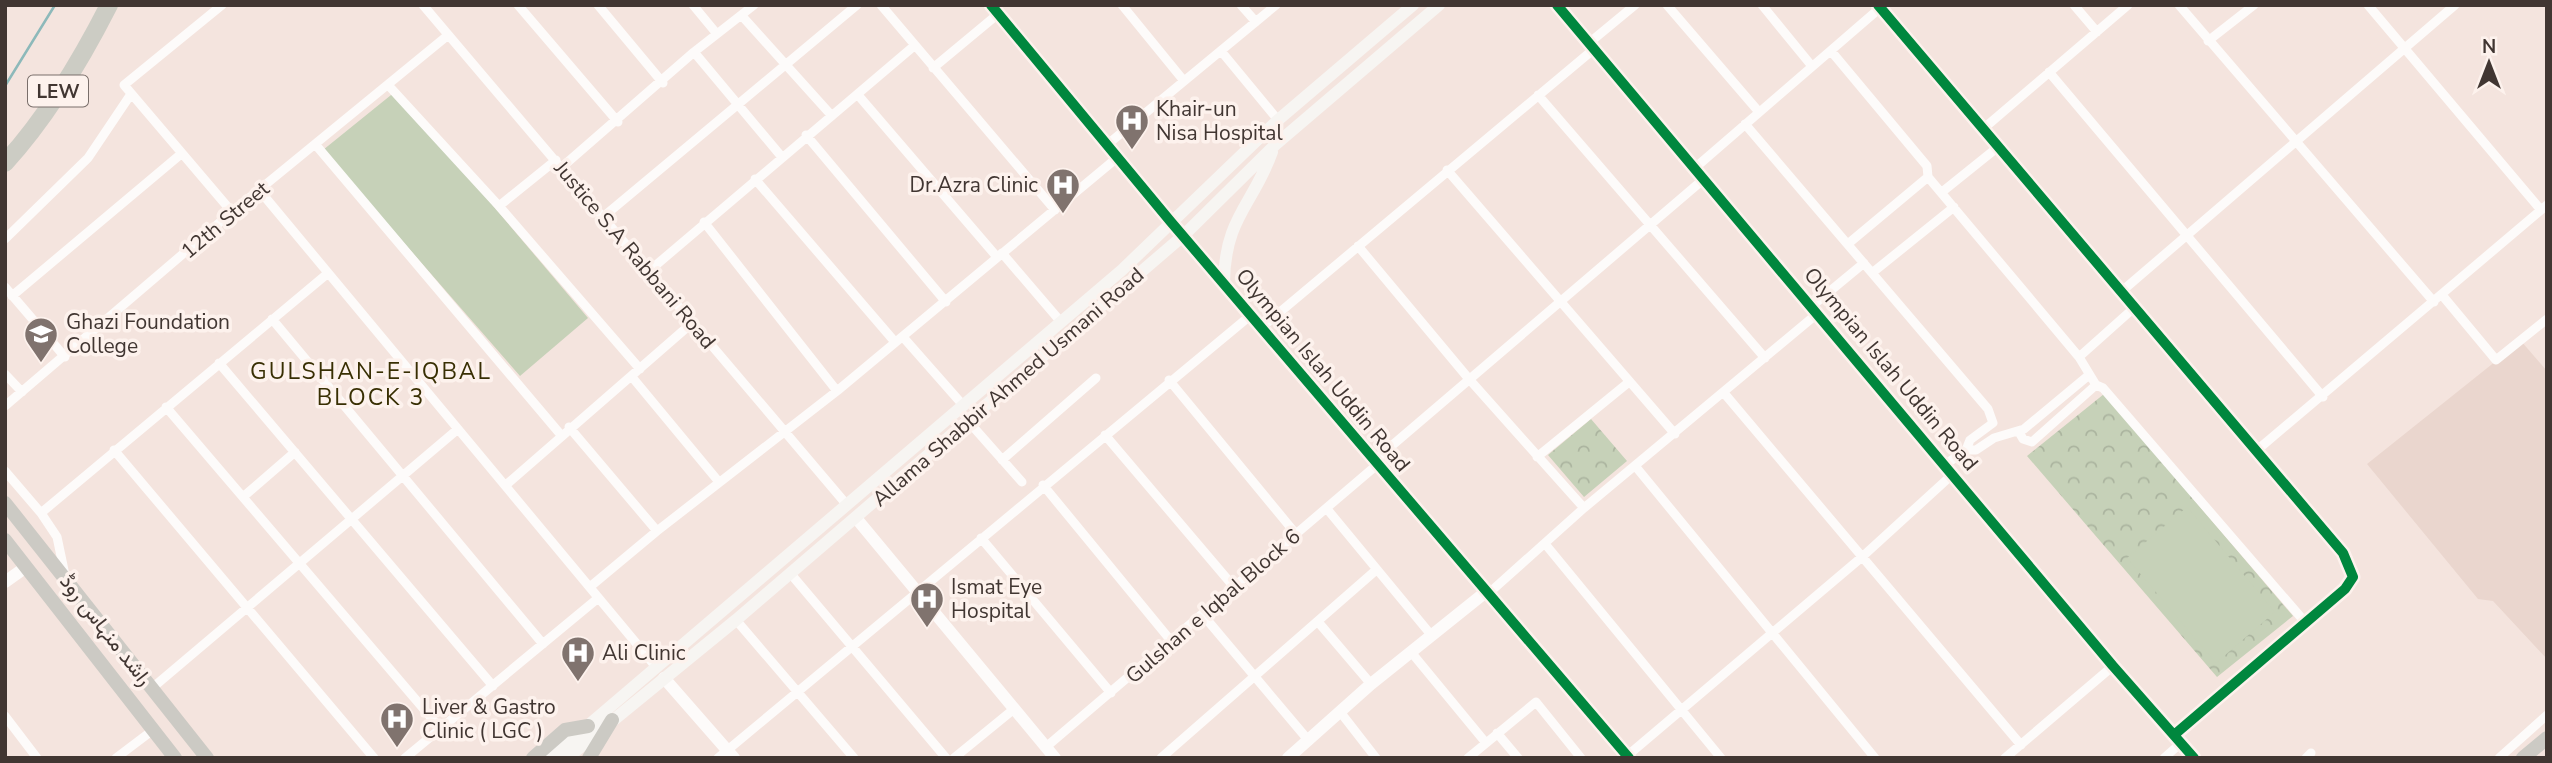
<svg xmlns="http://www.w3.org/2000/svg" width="2552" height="763" font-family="'Nunito Sans',Vazirmatn,sans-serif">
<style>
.education{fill:#ead6ce}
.park{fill:url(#park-crowns)}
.garden{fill:#c6d1b8}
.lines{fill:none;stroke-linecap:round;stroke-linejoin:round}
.stream{stroke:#8db9ba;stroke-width:2.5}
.minor{stroke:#fdfbfa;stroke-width:9}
.tertiary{stroke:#fdfbfa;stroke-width:12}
.secondary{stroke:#f7f5f2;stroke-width:12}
.primary{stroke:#cccac4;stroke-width:14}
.motorway{stroke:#ccccc4;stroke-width:18}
.cycleway-casing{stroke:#fdf2ed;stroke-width:15}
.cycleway{stroke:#00873e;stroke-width:10}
.labels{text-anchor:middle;stroke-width:7;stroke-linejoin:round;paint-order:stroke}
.shield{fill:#fdf2ed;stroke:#796e6a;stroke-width:2}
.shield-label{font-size:19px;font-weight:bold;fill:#413632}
.poi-label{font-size:21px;fill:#413632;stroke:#fdf2ed;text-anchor:start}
.street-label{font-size:21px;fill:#413632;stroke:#fdf2ed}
.neighbourhood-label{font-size:23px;letter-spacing:2px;fill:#382f03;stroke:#fdf2ed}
</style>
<defs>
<pattern id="park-crowns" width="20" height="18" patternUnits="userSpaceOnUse" patternTransform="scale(1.75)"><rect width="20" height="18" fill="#c6d1b8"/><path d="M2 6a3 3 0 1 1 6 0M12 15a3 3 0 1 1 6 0" fill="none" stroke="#abb49f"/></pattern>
</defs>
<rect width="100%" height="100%" fill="#f4e4de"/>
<path class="education" d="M2521,341L2547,371V659L2493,601L2478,599L2367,464Z"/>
<path class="park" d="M2104,394L2293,616L2217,677L2027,456Z
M1591,419L1627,461L1584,497L1548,455Z"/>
<path class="garden" d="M396,91L588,318L520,376L323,150Z
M2187,507L2275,612L2216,663L2127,558Z"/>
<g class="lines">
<path class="stream" d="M5,86L55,5"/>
<path class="minor" d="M222,5L124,85L232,212
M423,5L847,505
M518,5L618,122
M598,5L663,83
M693,5L717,34
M881,5L1055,210
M1122,5L1184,81
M1241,5L1256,22
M1557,5L2113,666L2194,758
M1667,5L1759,112
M1762,5L1811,65
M1878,5L2343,553L2353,577L2345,589L2174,735
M2074,5L2097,32
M2179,5L2434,302
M2368,5L2541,210
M742,16L832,116
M2208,41L2254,5
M1589,43L1635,5
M1221,51L1278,120
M1831,51L1927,166L1928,177L2079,357L2096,385L2103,388L2305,622
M694,52L781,156
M933,68L998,14
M2049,72L2323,397
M389,86L499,206L640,369
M858,95L997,257
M1538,95L1765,358
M1745,124L1988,409L1993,423L1970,440L1966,450
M1983,129L2128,5
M806,135L946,302
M315,144L561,435
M1108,144L1276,5
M562,167L694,52L754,5
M1696,167L1880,8
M1447,170L1675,434
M755,179L895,342
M260,191L656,667
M1942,192L1998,147
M499,206L556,160
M603,217L857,5
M704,222L837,391
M5,239L88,158L131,94
M1849,243L1928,177
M1358,246L1469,379L1584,508
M1002,253L1061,322
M649,271L914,46
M1872,273L1954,207
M5,287L65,357
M2122,291L2455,5
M2442,295L2496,360L2547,319
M12,296L181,154
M1812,306L1864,263
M272,319L543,644
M1262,327L1594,49
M903,337L962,404
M2079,357L2135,307
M219,363L493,686
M5,374L22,392
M632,377L719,482
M1169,380L1296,534
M1724,393L2021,745
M5,406L232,212L447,36
M166,407L440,728
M968,421L1022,482
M569,427L657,531
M2019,432L2023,439L2032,442L2096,385
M1105,435L1234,587
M114,450L374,758
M2256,451L2547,205
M1537,457L1629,382
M1002,460L1096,378
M1375,460L1705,178
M1946,464L1966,450H1976L1994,438L2024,429L2089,375
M1636,467L1875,758
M5,471L41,513
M507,484L692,323
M1043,485L1172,642
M243,497L295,452
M1327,509L1432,636
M981,538L1111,693
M1546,545L1721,758
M790,573L946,758
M65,575L57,537L41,513L327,274
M591,586L657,531L837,391L1118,157
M1489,593L1584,508L1818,313
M1203,615L1309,741
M736,620L854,758
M1319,623L1371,684
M1411,652L1486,743
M151,689L458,429
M1341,713L1376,758
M5,716L37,758
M1497,733L1518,758
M1046,747L1378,464
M1627,756L1862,557L1954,473
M116,758L153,730
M405,758L597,599
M718,758L1251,315
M954,758L1014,709
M1161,758L1375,571
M1468,758L1536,702L1581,758
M2005,758L2113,666
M2164,758L2181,743
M2306,758L2311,753
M2499,758L2547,715"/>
<path class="tertiary" d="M991,5L1171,222L1629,758
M856,518L1055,758
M5,582L26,567
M664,678L734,758
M1288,758L1371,684L1487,591"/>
<path class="secondary" d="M1224,282C1225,217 1253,205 1272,152
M550,758L1122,270L1278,120L1413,5
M567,758L736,620L1184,235L1275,145L1439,5"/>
<path class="primary" d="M5,503L207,758
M5,540L175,758
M533,758L565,730L588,726
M589,758L612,720
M2523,758L2547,738"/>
<path class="motorway" d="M5,163C47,117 81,60 109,5"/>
<g class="cycleway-casing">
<path id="cycleway" d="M991,5L1171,222L1629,758
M1557,5L2113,666L2194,758
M1878,5L2343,553L2353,577L2345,589L2174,735"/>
</g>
<use href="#cycleway" class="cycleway"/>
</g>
<defs>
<g id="hospital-pin" transform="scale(1.75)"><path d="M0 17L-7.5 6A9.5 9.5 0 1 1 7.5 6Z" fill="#80736e" stroke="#fdf2ed"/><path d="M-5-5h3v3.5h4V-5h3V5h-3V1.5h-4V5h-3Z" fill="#fff"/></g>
<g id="university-pin" transform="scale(1.75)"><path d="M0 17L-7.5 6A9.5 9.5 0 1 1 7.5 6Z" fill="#80736e" stroke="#fdf2ed"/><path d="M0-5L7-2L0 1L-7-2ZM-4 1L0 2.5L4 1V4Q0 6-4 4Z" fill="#fff"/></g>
</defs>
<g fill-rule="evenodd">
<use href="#hospital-pin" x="1132" y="121"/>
<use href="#hospital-pin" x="1063" y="185"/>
<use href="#university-pin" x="41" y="334"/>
<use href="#hospital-pin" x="927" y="599"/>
<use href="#hospital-pin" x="578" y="653"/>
<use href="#hospital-pin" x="397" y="719"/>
</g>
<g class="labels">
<rect class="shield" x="28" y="75.5" width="60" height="31" rx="5"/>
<g class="shield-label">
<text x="58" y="98">LEW</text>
</g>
<g class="poi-label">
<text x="1156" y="116">Khair-un<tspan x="1156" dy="24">Nisa Hospital</tspan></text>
<text x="1038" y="192" text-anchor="end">Dr.Azra Clinic</text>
<text x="66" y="329">Ghazi Foundation<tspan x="66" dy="24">College</tspan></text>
<text x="951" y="594">Ismat Eye<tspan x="951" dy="24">Hospital</tspan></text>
<text x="602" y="660">Ali Clinic</text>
<text x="422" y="714">Liver &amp; Gastro<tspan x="422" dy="24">Clinic ( LGC )</tspan></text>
</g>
<g class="street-label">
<text transform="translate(225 220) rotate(-40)" y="7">12th Street</text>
<text transform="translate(635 255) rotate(50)" y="7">Justice S.A Rabbani Road</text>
<text transform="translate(1891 369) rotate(50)" y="7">Olympian Islah Uddin Road</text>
<text transform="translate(1323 370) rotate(50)" y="7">Olympian Islah Uddin Road</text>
<text transform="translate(1008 387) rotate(-41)" y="7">Allama Shabbir Ahmed Usmani Road</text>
<text transform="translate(1213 606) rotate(-41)" y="7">Gulshan e Iqbal Block 6</text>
<text transform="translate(106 630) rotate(52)" y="7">راشد منہاس روڈ</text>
</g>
<g class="neighbourhood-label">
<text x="371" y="379">GULSHAN-E-IQBAL<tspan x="371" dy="26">BLOCK 3</tspan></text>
</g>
</g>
<rect width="2552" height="763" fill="none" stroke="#413632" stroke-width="14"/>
<g transform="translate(2489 63)" stroke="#fdf2ed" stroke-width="5" paint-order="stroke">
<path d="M0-5L12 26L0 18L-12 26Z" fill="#413632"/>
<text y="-10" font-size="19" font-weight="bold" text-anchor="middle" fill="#413632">N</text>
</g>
</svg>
